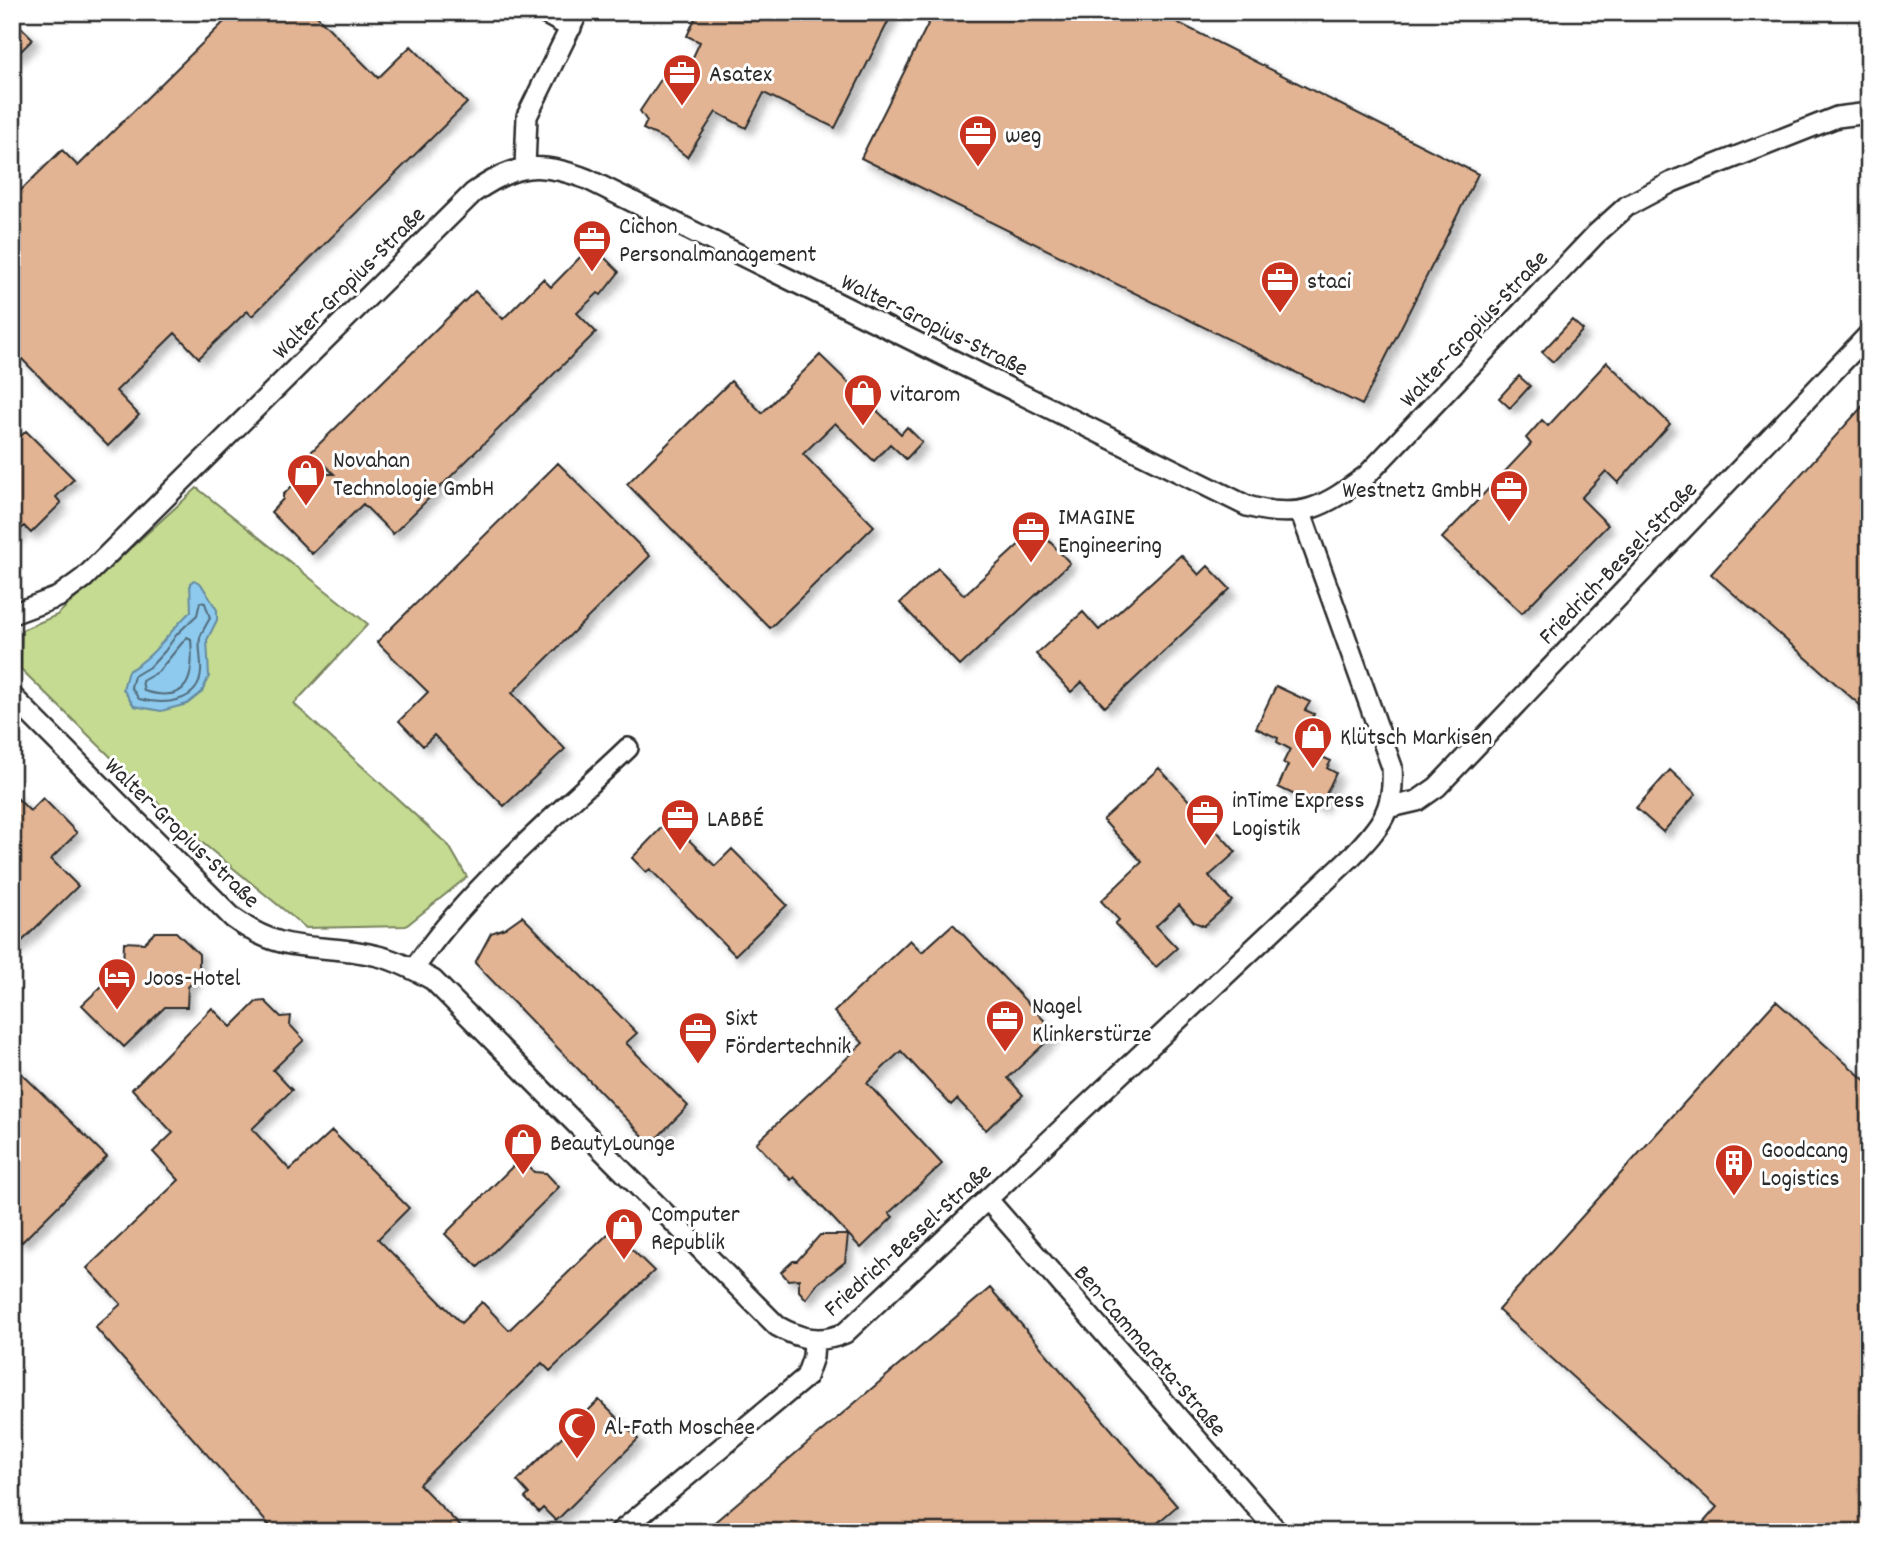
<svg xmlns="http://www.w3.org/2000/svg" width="1881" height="1544" font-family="Dekko,sans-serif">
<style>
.green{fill:#c4db91;stroke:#78835e;stroke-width:2}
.water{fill:#8dcaee;stroke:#668aa0;stroke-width:2}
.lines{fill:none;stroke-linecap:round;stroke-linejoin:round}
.shore{stroke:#526b79;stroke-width:2}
.building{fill:#e3b493;stroke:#2b2b2b;stroke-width:2;filter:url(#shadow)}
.minor-casing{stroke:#2b2b2b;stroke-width:24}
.minor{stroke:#fff;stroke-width:19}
.labels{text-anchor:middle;stroke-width:6;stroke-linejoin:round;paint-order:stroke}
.poi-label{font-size:24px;fill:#2b2b2b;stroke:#fff;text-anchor:start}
.street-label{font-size:24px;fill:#2b2b2b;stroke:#fff}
</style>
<defs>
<filter id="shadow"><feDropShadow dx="6" dy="6" stdDeviation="3.5" flood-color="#0004"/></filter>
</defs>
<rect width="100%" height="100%" fill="#fff"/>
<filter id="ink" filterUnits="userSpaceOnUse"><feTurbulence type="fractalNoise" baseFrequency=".0143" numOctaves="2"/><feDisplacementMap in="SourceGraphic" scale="14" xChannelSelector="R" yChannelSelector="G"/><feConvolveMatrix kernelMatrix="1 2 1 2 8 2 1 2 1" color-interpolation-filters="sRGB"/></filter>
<g filter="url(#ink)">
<path class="green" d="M197,488L368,624L294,704L449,846L467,877L406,926L306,928L177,822L21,669L22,630L57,615Z"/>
<path class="water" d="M194,580L201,584L217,610V620L207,640L209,676L202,692L187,704L161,711L134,706L123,689L128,671C156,656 169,631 191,611L190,583Z"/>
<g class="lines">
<path class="shore" d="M200,602L205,603L210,618C207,624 202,631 200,638C198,648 202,661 201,672C199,704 162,705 139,699L131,687L134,676L151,666L165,651L177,634L197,615Z
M187,637L191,639C194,676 191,705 144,691L142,681L158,672Z"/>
</g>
<path class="building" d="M234,12H313L378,78L411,46L467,103L252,316L247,311L199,358L175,333L116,391L139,415L108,446L12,349V199L62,150L78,166Z
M698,12H893L835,128L764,93L746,128L716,112L687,157L665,139L643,129L647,121L640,111L672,63L686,72L700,42L687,36Z
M934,12H1157L1478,174L1362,405L861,158Z
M20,26L33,39L12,60V34Z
M592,245L619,272L601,295L598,293L577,313L596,332L393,534L363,504L312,554L271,512L283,499V495L304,474H334L311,452L475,291L503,319L543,279L551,287Z
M1572,320L1583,330L1553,362L1542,352Z
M820,355L901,434L907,427L922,442L906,459L890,444L874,461L835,423L803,454L874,526L770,628L627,484L731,381L762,413Z
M1607,362L1670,424L1618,483L1606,471L1581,498L1608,525L1522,613L1442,538L1531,444L1526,438L1542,420L1548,426Z
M1519,376L1530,386L1510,408L1499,398Z
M1869,399V713L1711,574Z
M26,431L74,479L56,497L61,503L31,533L24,526L12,539V445Z
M558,463L650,556L512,693L565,749L504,806L434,735L423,746L399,721L428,692L377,642Z
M1037,528L1070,563L960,666L900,603L938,568L964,595Z
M1181,555L1199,575L1208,566L1230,589L1105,707L1082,682L1071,692L1036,654L1083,612L1099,630Z
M1276,686L1310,702L1305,710L1314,714L1304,736L1309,751L1331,761L1327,768L1336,773L1320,807L1278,787L1288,765L1283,763L1290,749L1277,742L1278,738L1256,728Z
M1159,768L1236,852L1209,876L1232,901L1204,926L1194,922L1179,905L1156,926L1177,948L1156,967L1115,924L1119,920L1101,901L1142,862L1103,820Z
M1670,770L1696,794L1663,832L1636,808Z
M12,793L30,811L43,798L77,833L51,859L78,886L12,951Z
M669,820L715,866L732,849L787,905L735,955L650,869L646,872L632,858Z
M522,916L637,1033L626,1043L688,1106L651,1144L475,963L491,933L505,928Z
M953,924L1056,1033L1008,1078L1023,1095L986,1130L957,1099L951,1105L901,1051L867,1083L942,1164L889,1213L893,1217L861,1248L794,1177L791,1180L756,1143L863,1043L834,1012L910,940L922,952Z
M155,932H176L199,954V975L188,987L187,1007H165L124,1047L82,1005L123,966L124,942L144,943Z
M265,1001L281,1017L291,1016L290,1025L304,1040L273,1070L292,1090L252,1129L290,1170L332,1131L409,1208L378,1239L461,1323L482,1302L509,1330L612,1230L654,1271L550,1371L542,1363L419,1484L466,1532H275L95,1327L121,1304L87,1268L179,1180L153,1152L173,1133L132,1089L212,1008L231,1027L256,1002Z
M1776,1001L1869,1084V1532H1695L1717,1507L1498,1310Z
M12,1064L107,1157L22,1242L12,1233Z
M516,1163H525L534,1172L546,1173L559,1187L478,1267L445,1234Z
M820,1235H848L845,1262L818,1283L806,1299L799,1291V1279L788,1280L781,1272L793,1261H797Z
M990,1288L1177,1506L1147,1532H703Z
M599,1400L638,1439L556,1521L543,1508L539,1512L525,1498L529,1494L517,1481Z"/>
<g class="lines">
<g class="minor-casing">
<path id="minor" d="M542,12L571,28
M525,167L527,116L578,12
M12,614L58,597L84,578L473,193C515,163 540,161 587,179L1247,506C1301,521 1324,507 1366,476L1596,234L1627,206L1672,182L1837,117L1869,113
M12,696L233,918C287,958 320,941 378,956C398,961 415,970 433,980L777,1326C800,1339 820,1344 845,1333L1352,856C1381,826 1395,809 1392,767L1301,513
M1391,807L1417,801L1437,787L1869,334
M414,969C465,891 559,814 628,748
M988,1200L1278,1532
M620,1532L806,1377L813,1357L814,1340"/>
</g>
<use href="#minor" class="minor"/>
</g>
</g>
<defs>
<g id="office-pin" transform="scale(2.0125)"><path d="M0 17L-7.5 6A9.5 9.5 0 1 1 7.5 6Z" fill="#c8321e" stroke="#fff"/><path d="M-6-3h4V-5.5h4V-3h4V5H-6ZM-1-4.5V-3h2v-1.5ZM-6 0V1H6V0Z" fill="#fff"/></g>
<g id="shop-pin" transform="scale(2.0125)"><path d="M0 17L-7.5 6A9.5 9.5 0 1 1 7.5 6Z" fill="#c8321e" stroke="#fff"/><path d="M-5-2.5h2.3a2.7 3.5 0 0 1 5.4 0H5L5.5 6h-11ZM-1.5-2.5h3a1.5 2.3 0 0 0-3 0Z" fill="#fff"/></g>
<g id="hotel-pin" transform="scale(2.0125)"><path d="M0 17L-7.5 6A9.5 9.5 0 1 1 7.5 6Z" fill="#c8321e" stroke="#fff"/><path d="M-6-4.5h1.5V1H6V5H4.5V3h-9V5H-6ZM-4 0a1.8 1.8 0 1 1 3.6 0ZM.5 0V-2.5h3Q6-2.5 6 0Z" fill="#fff"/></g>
<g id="building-pin" transform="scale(2.0125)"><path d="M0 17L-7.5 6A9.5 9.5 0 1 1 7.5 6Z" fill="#c8321e" stroke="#fff"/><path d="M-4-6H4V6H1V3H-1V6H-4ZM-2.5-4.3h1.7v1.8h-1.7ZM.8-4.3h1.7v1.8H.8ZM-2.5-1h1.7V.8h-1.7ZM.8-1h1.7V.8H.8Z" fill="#fff"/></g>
<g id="mosque-pin" transform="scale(2.0125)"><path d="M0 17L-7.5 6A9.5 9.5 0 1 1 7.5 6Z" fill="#c8321e" stroke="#fff"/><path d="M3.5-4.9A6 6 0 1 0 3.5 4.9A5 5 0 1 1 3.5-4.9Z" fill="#fff"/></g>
</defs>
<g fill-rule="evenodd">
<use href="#office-pin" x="682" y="73"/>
<use href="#office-pin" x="978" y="134"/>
<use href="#office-pin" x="592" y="239"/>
<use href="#office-pin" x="1280" y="280"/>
<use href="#shop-pin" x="863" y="393"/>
<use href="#shop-pin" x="306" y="473"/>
<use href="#office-pin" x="1509" y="489"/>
<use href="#office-pin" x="1031" y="530"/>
<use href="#shop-pin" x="1313" y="736"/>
<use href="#office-pin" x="1205" y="813"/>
<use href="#office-pin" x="680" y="818"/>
<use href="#hotel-pin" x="117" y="977"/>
<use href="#office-pin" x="1005" y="1019"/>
<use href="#office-pin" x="698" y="1031"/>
<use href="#shop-pin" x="523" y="1142"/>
<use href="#building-pin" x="1734" y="1163"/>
<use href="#shop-pin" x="624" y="1227"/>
<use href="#mosque-pin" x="577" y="1426"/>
</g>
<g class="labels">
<g class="poi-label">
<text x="709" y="81">Asatex</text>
<text x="1005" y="142">weg</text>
<text x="619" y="233">Cichon<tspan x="619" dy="28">Personalmanagement</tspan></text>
<text x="1307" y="288">staci</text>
<text x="890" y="401">vitarom</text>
<text x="333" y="467">Novahan<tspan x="333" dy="28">Technologie GmbH</tspan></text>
<text x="1482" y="497" text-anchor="end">Westnetz GmbH</text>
<text x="1058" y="524">IMAGINE<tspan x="1058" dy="28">Engineering</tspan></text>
<text x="1340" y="744">Klütsch Markisen</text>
<text x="1232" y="807">inTime Express<tspan x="1232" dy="28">Logistik</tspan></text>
<text x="707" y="826">LABBÉ</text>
<text x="144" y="985">Joos-Hotel</text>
<text x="1032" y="1013">Nagel<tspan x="1032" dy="28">Klinkerstürze</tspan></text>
<text x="725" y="1025">Sixt<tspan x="725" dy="28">Fördertechnik</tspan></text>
<text x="550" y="1150">BeautyLounge</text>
<text x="1761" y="1157">Goodcang<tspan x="1761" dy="28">Logistics</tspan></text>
<text x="651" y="1221">Computer<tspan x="651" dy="28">Republik</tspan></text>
<text x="604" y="1434">Al-Fath Moschee</text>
</g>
<g class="street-label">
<text transform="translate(348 282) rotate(-45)" y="8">Walter-Gropius-Straße</text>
<text transform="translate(935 324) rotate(26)" y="8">Walter-Gropius-Straße</text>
<text transform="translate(1473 328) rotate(-47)" y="8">Walter-Gropius-Straße</text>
<text transform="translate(1617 562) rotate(-46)" y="8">Friedrich-Bessel-Straße</text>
<text transform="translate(183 832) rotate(44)" y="8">Walter-Gropius-Straße</text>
<text transform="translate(907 1239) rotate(-42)" y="8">Friedrich-Bessel-Straße</text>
<text transform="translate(1151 1350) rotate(49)" y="8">Ben-Cammarata-Straße</text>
</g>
</g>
<rect width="1881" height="1544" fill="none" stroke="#fff" stroke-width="42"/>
<rect x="21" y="21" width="1839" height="1502" fill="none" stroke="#2b2b2b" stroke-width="2.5" filter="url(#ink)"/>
</svg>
